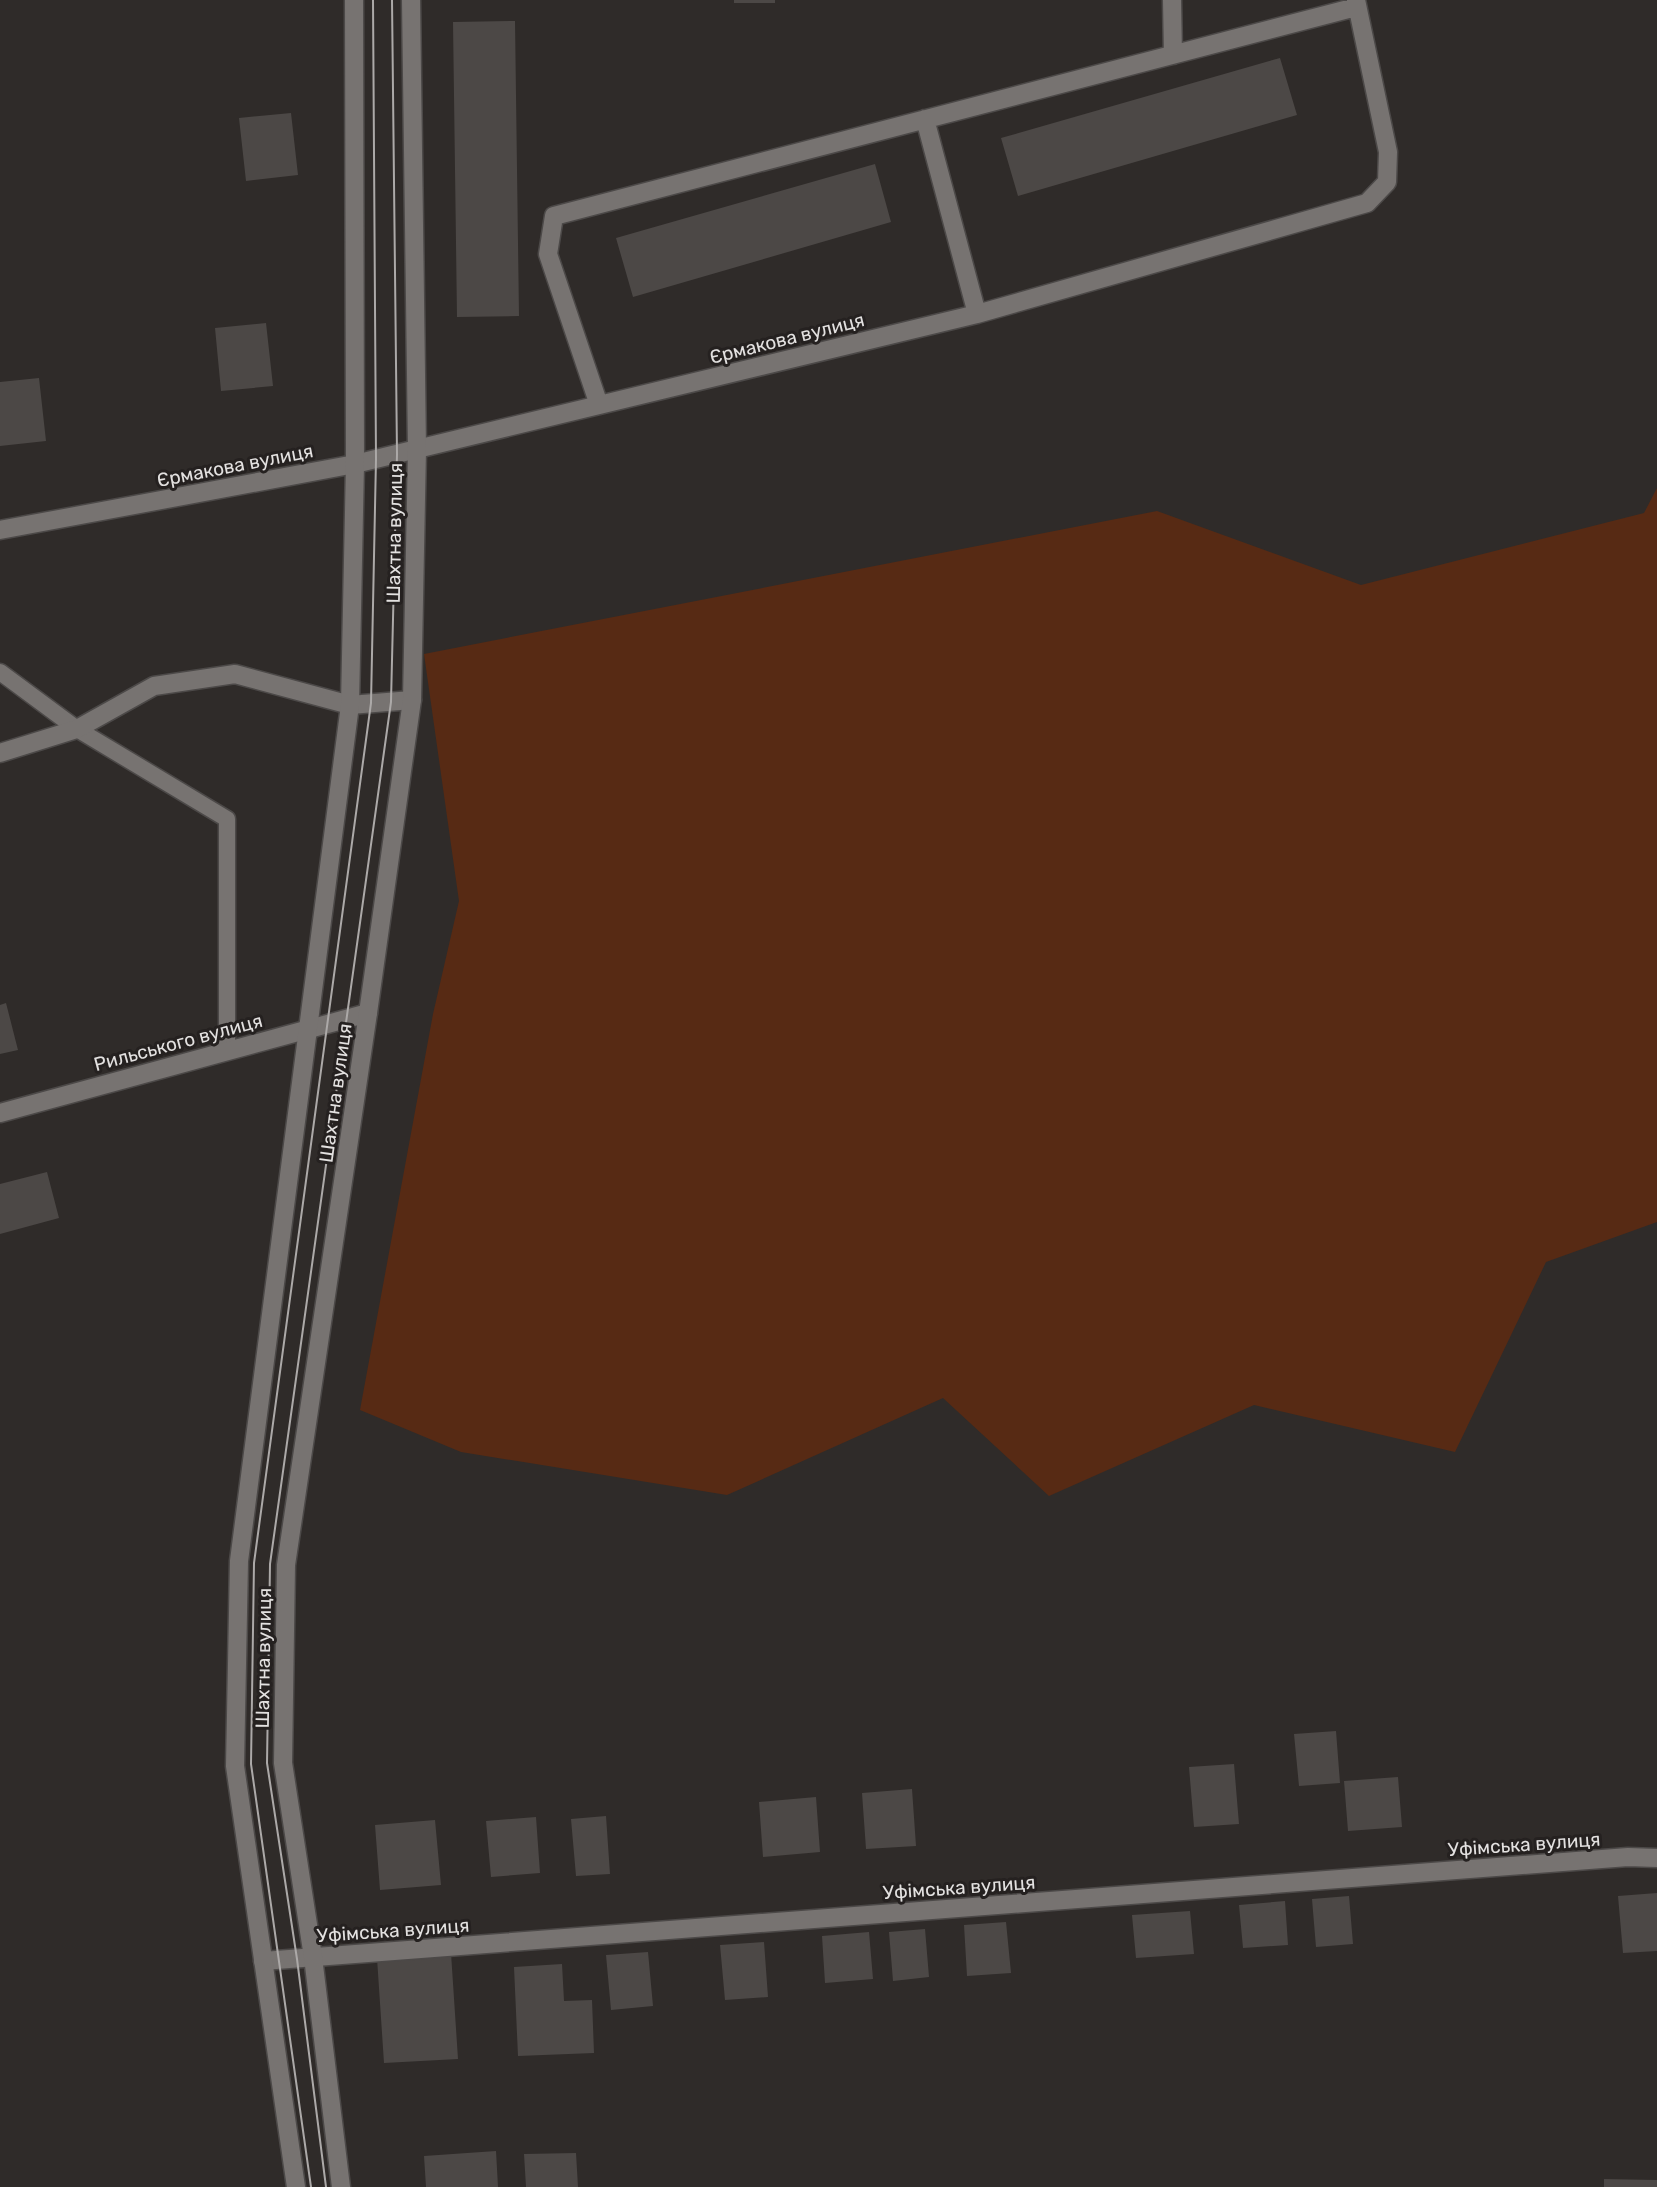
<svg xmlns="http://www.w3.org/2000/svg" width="1657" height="2187" font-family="Rubik,sans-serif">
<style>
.green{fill:#572a14}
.building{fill:#4c4846}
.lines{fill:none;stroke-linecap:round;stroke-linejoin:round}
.service-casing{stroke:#4c4948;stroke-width:19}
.minor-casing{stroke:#4c4948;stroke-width:21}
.secondary-casing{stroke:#4c4948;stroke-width:21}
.service{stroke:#777371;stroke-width:16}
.minor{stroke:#777371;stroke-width:18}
.secondary{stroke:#777371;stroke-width:18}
.tram{stroke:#aca9a8;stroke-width:2}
.labels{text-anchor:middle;stroke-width:6;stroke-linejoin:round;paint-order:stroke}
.street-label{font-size:19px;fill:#e3e1e0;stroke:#252120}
</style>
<rect width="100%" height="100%" fill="#2f2b29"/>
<path class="green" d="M1657,488V1222L1546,1262L1455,1452L1254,1405L1049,1496L943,1398L727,1495L461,1452L360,1410L433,1014L459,901L424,654L1157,511L1361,585L1644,513Z"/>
<path class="building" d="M734,0H775V3H734Z
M515,21L519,316L457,317L453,22Z
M1280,58L1297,115L1018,196L1001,138Z
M291,113L298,175L246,181L239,118Z
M875,164L891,222L633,297L616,238Z
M266,323L273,386L221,391L215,328Z
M39,378L46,441L0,446V382Z
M6,1003L18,1050L0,1054V1005Z
M47,1172L59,1218L0,1234V1184Z
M1336,1731L1340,1783L1299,1786L1294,1734Z
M1234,1764L1239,1824L1194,1827L1189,1767Z
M1398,1777L1402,1827L1348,1831L1344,1781Z
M912,1789L916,1846L866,1849L862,1793Z
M816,1797L820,1852L763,1857L759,1802Z
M606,1816L610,1874L576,1876L571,1819Z
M536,1817L540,1873L491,1877L486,1821Z
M435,1820L441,1885L380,1890L375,1825Z
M1657,1893V1951L1623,1953L1618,1896Z
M1349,1896L1353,1944L1316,1947L1312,1899Z
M1285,1901L1288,1945L1243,1948L1239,1905Z
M1190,1911L1194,1954L1136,1958L1132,1915Z
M1006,1922L1011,1973L967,1976L964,1925Z
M925,1929L929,1977L893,1981L889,1932Z
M869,1932L873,1979L825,1983L822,1936Z
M764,1942L768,1997L725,2000L720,1945Z
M648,1952L653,2006L611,2010L606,1955Z
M451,1953L458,2059L384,2063L377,1958Z
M562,1964L564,2001L592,2000L594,2053L518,2056L514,1967Z
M496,2151L498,2187H426L424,2156Z
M576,2153L578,2187H526L524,2154Z
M1604,2179L1657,2180V2187H1604Z"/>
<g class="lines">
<g class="service-casing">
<path id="service" d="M0,672L77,729L227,819V1050"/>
</g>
<g class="minor-casing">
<path id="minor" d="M1172,0L1173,55
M925,119L977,314
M599,405L548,254L554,216L1356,7
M0,530L355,464L417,449L977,314L1367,203L1387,182L1388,152L1356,0
M0,753L77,729L154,686L235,674L350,705L412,700
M0,1113L368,1013
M263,1961L1628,1857L1657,1858"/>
</g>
<g class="secondary-casing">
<path id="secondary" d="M296,2187L235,1766L239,1561L350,705L355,464L354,0
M341,2187L313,1957L283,1763L286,1565L368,1013L412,700L417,449L411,0"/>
</g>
<use href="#service" class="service"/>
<use href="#minor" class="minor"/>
<use href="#secondary" class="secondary"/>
<path class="tram" d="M311,2187L251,1764L254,1563L371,703L376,459L373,0
M326,2187L297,1959L267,1763L270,1564L391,702L397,454L392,0"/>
</g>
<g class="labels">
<g class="street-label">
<text transform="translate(787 338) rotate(-14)" y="7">Єрмакова вулиця</text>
<text transform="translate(235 465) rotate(-11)" y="7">Єрмакова вулиця</text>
<text transform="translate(394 533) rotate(-89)" y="7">Шахтна вулиця</text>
<text transform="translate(178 1042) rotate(-15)" y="7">Рильського вулиця</text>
<text transform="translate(335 1093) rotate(-82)" y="7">Шахтна вулиця</text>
<text transform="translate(263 1658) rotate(-89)" y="7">Шахтна вулиця</text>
<text transform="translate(1524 1844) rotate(-4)" y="7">Уфімська вулиця</text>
<text transform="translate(959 1887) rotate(-4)" y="7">Уфімська вулиця</text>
<text transform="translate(393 1930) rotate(-4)" y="7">Уфімська вулиця</text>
</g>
</g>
</svg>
